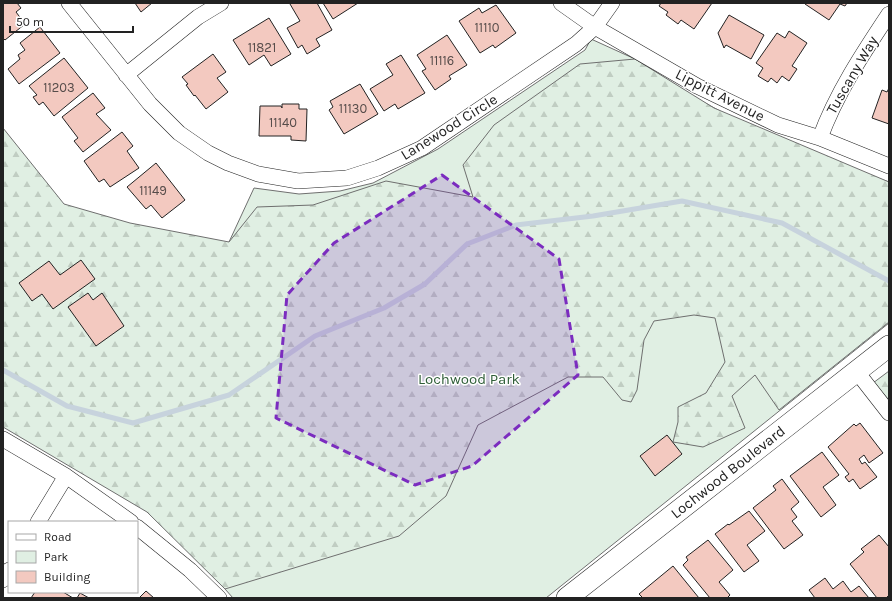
<svg xmlns="http://www.w3.org/2000/svg" width="892" height="601" font-family="Karla,sans-serif">
<style>
.green{fill:#e0efe3;stroke:#6f6f6f}
.forest{fill:url(#forest-firs);stroke:#6f6f6f}
.lines{fill:none;stroke-linecap:round;stroke-linejoin:round}
.stream{stroke:#c7d3dd;stroke-width:5}
.building{fill:#f3c9c0;stroke:#222}
.street-casing{stroke:#222;stroke-width:16}
.secondary-casing{stroke:#222;stroke-width:22}
.street{stroke:#fff;stroke-width:15}
.secondary{stroke:#fff;stroke-width:21}
.marked{fill:#7b2cbf;fill-opacity:0.2;stroke:#7b2cbf;stroke-width:3;stroke-dasharray:8 5;stroke-linejoin:round}
.labels{text-anchor:middle;stroke-width:3;stroke-linejoin:round;paint-order:stroke}
.number-label{font-size:13px;fill:#564c4a}
.street-label{font-size:15px;fill:#222;stroke:#fff}
.park-label{font-size:15px;fill:#2f5e38;stroke:#fff}
</style>
<defs>
<pattern id="forest-firs" width="22" height="20" patternUnits="userSpaceOnUse"><rect width="22" height="20" fill="#e0efe3"/><path d="M5 1l3.5 6h-7zM16 11l3.5 6h-7z" fill="#c0cdc2"/></pattern>
</defs>
<rect width="100%" height="100%" fill="#fff"/>
<path class="green" d="M591,39L635,59L696,98L777,142L889,182V323L546,598H233L225,589L229,242L254,188L299,194L340,191L373,183L438,149L585,50Z"/>
<path class="forest" d="M635,59L714,108L889,182V322L779,410L755,375L732,396L745,428L703,447L673,442L678,422V407L706,393L725,362L715,318L694,315L654,321L644,340L637,390L631,402L622,400L603,377H568L478,425L446,496L399,536L225,589L147,512L3,427V128L64,204L130,223L229,242L257,207L313,205L386,181L473,197L463,165L494,125L580,64Z
M889,371V400L873,383Z"/>
<g class="lines">
<path class="stream" d="M3,370L67,406L133,423L229,395L315,336L384,308L425,284L467,244L516,225L593,216L682,201L782,223L889,281"/>
</g>
<path class="building" d="M3,3H17L21,8L16,12L25,24L5,40L3,38Z
M135,3H152L141,12Z
M291,3H317L332,30L316,39L320,46L307,54L302,45L298,48L287,28L300,21L290,4Z
M323,3H358L333,19Z
M661,3H712L694,29L681,20L678,24L666,15L668,12L659,6Z
M806,3H847L845,6L840,4L829,20L805,4Z
M496,5L516,33L495,48L493,45L480,53L459,21L479,8L482,13Z
M729,15L764,35L751,59L726,45L724,48L718,33Z
M269,18L291,54L271,66L264,55L249,65L233,40Z
M40,27L60,53L19,84L8,69L20,59L18,55L25,50L20,43Z
M789,31L807,43L792,66L797,69L789,81L782,76L777,83L771,78L768,82L758,76L763,68L756,63L777,33L785,38Z
M447,35L467,65L449,76L451,79L435,90L422,71L426,69L417,55Z
M213,54L226,72L217,78L228,92L206,109L195,95L194,96L186,85L188,84L182,77Z
M401,55L425,93L398,109L395,104L384,111L370,89L393,75L386,64Z
M64,58L88,88L54,116L43,102L39,105L33,97L37,95L29,86Z
M360,84L378,114L344,134L329,110L333,107L330,101Z
M889,88V124L872,118L882,90L887,92Z
M93,93L105,108L96,114L111,130L83,152L74,141L78,138L62,117Z
M282,104H299V109H307L306,141L291,140V136H259L260,106H281L282,108Z
M122,132L133,146L127,151L139,168L110,187L104,179L99,182L84,161Z
M156,163L185,200L162,218L151,205L146,209L127,187Z
M81,260L95,279L53,309L42,294L32,301L19,283L49,261L60,275Z
M88,293L93,300L102,293L124,326L96,346L68,307Z
M860,423L883,453L869,463L864,455L859,459L862,464L865,462L877,477L860,489L853,479L849,482L845,477L849,474L828,447L854,424L856,426Z
M667,435L682,454L655,476L640,456Z
M822,452L839,475L823,487L836,505L821,517L790,476Z
M782,479L799,502L791,509L797,517L792,521L803,535L784,549L753,508L776,490L773,486Z
M749,511L765,531L747,545L759,561L744,572L715,534L728,524L729,525Z
M879,535L889,547V595L886,598H877L850,564L864,552L861,549Z
M708,540L733,570L719,582L730,595L727,598H710L683,565L688,560L686,557Z
M673,566L699,598H643L639,594Z
M825,578L833,589L843,581L851,592L859,586L869,598H815L809,590Z
M146,591L154,598H139Z
M35,592H63L73,598H31Z
M80,593L89,598H77Z"/>
<g class="lines">
<g class="street-casing">
<path id="street" d="M69,3L150,104L179,133L208,153L228,163L258,174L298,181L347,178L378,168L422,148L576,44L595,27L612,3
M561,3L595,27L697,86L778,125L820,138L889,166
M126,75L198,17L221,3
M820,138C836,94 863,53 889,14
M857,372L889,413
M3,439L66,476L131,522
M38,522L66,476
M137,527L190,570L219,598
M3,580L9,570"/>
</g>
<g class="secondary-casing">
<path id="secondary" d="M567,598L889,346"/>
</g>
<use href="#street" class="street"/>
<use href="#secondary" class="secondary"/>
</g>
<path class="marked" d="M442,175L559,259L578,375L472,466L415,485L276,418L287,295L334,243Z"/>
<g class="labels">
<g class="number-label">
<text x="487" y="32">11110</text>
<text x="262" y="52">11821</text>
<text x="442" y="65">11116</text>
<text x="59" y="92">11203</text>
<text x="353" y="113">11130</text>
<text x="283" y="127">11140</text>
<text x="153" y="195">11149</text>
</g>
<g class="street-label">
<text transform="translate(852 75) rotate(-60)" y="5">Tuscany Way</text>
<text transform="translate(720 95) rotate(27)" y="5">Lippitt Avenue</text>
<text transform="translate(449 127) rotate(-32)" y="5">Lanewood Circle</text>
<text transform="translate(728 472) rotate(-38)" y="5">Lochwood Boulevard</text>
</g>
<g class="park-label">
<text x="469" y="384">Lochwood Park</text>
</g>
</g>
<rect width="892" height="601" fill="none" stroke="#222222" stroke-width="8"/>
<rect x="8" y="521" width="130" height="72" fill="#ffffff" stroke="#a7a7a7"/>
<rect x="16" y="534" width="20" height="6" fill="#ffffff" stroke="#a7a7a7"/>
<text x="44" y="541" font-size="12" fill="#222222">Road</text>
<rect x="16" y="551" width="20" height="12" fill="#e0efe3" stroke="#a7a7a7"/>
<text x="44" y="561" font-size="12" fill="#222222">Park</text>
<rect x="16" y="571" width="20" height="12" fill="#f3c9c0" stroke="#a7a7a7"/>
<text x="44" y="581" font-size="12" fill="#222222">Building</text>
<path d="M10 26v6h123v-6" fill="none" stroke="#222222" stroke-width="2"/>
<text x="16" y="26" font-size="12" fill="#222222" stroke="#ffffff" stroke-width="3" paint-order="stroke">50 m</text>
</svg>
